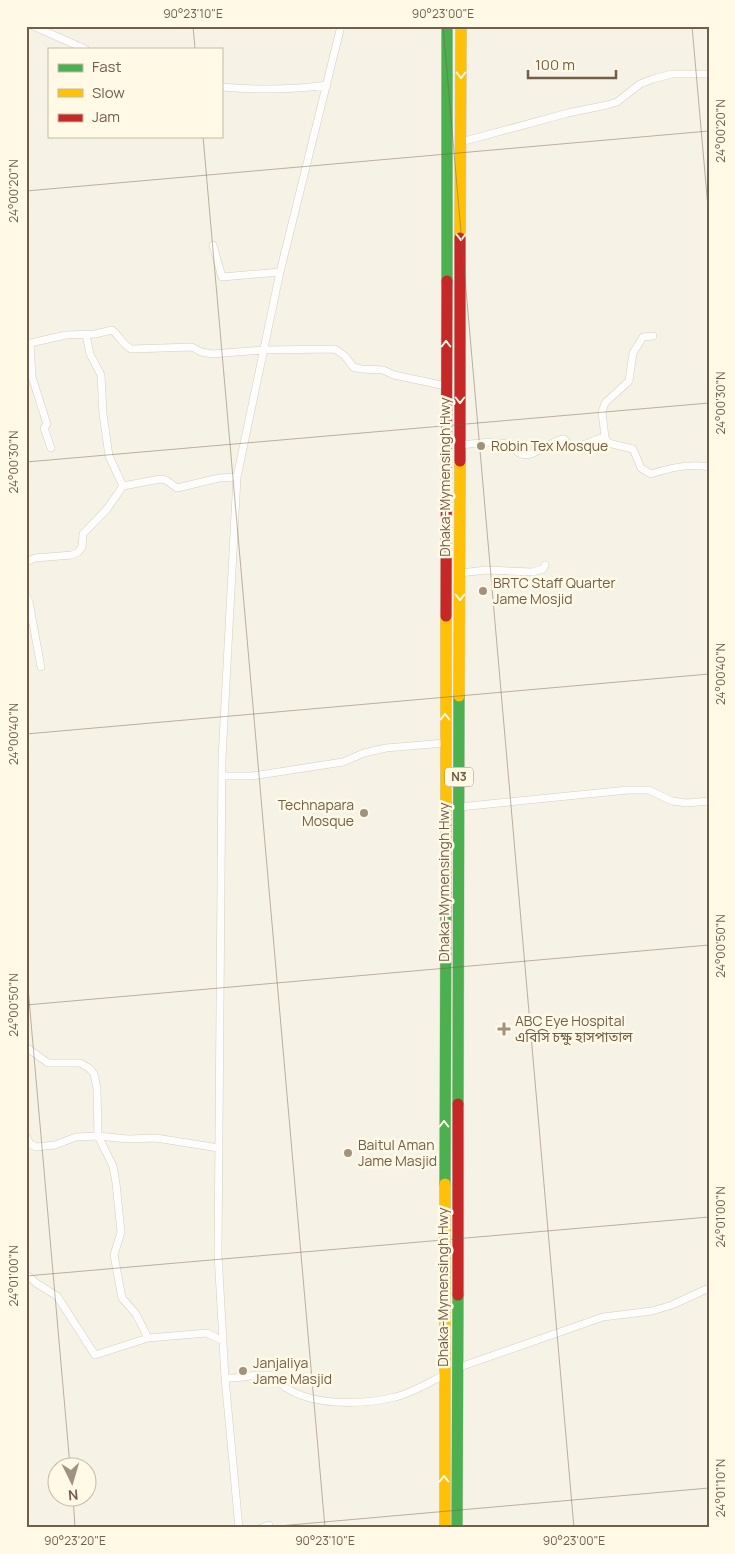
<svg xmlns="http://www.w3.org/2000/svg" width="735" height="1554" font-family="Manrope,'Noto Sans Bengali',sans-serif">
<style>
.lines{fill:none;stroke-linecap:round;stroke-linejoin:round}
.street-casing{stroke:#d5cec1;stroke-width:8}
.fast-casing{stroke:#d5cec4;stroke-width:12}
.slow-casing{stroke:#d5cec4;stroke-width:12}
.jam-casing{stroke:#d5cec4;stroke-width:12}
.street{stroke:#fefdfb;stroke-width:7}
.fast{stroke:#4caf50;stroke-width:11}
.slow{stroke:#ffc107;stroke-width:11}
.jam{stroke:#c62828;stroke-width:11}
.oneway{stroke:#fff9e6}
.ticks{fill:none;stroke:#735e47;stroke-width:1;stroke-opacity:0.45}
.poi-dot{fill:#a1927f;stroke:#fff9e6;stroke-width:2}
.labels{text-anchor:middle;stroke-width:5;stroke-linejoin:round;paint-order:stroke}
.shield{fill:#fff9e6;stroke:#9d8c77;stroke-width:1}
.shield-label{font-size:12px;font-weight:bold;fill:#735e47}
.poi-label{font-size:14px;fill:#735e47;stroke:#fff9e6;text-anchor:start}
.street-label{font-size:14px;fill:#735e47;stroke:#fff9e6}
.neatline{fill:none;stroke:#735e47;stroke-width:2}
.ticks-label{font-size:12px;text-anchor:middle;fill:#735e47}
</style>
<rect width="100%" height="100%" fill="#f6f2e6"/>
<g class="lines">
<g class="street-casing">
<path id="street" d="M33,26L85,49
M221,87C257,90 292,90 327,85
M461,142L568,113L607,105L617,102L640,84L653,79L672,74H709
M213,245L222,277L280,272
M30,343L32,377L47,424L44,428L51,448
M26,344L66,335L95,334L112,330C120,336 121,343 131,349L192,347L201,352L212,354L263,350L335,349L345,356L353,367L361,369L383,370L394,375L446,386
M605,437L602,412L605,403L629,381L633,353L643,337L653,336
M460,445L490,442L511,444C513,447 516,451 519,453C532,461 551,439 564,439L571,447C585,447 593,439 605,437L608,443L633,449L641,468L651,474C669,468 690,463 709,467
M123,486L160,479L166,480L177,488L219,478L237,477
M26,562L35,558L72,555L78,552L82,547L83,534L107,509L123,486L109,456L103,414L101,375L90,354L86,335
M460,573L487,570L532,572L543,569L545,565
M26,595L29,602L41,667
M222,776H252L343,762L364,753L386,748L445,743
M459,807L628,790H649L672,801L687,803L709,801
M26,1047L48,1063H80L89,1068L94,1074L97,1088L98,1136L113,1166L116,1183L121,1232L114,1255L122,1298L136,1314L148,1338L207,1333L223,1341
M26,1136L30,1144L36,1147L55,1145L76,1137L98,1136L128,1139L156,1138L219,1148
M26,1274L36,1283L57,1296L95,1355L148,1338
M457,1368L603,1317L652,1311L672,1305L709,1288
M225,1378C239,1379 254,1374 267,1375C277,1376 279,1382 286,1388C291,1391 297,1394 303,1396C329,1405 369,1404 395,1397C412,1393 428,1383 444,1375
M239,1528L225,1378L218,1254L222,759L237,477L280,272L341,26
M261,1528L269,1525"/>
</g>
<g class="fast-casing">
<path id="fast" d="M447,281V26
M458,1104L459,696
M445,1184L446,890
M457,1528L458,1295"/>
</g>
<g class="slow-casing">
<path id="slow" d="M460,238L461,26
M459,696L460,461
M446,890V616
M445,1528V1184"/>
</g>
<g class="jam-casing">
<path id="jam" d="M460,461V238
M446,616L447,281
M458,1295V1104"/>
</g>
<use href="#street" class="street"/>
<use href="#fast" class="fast"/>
<use href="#slow" class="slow"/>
<use href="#jam" class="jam"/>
</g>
<defs><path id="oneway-chevron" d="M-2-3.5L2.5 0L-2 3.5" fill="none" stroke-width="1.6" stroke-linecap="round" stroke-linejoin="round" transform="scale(1.25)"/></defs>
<g class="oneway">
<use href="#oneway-chevron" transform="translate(461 75) rotate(90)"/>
<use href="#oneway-chevron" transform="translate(461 237) rotate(90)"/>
<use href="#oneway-chevron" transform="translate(446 344) rotate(-90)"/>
<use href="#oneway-chevron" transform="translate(460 400) rotate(90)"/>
<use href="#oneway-chevron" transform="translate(460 597) rotate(90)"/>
<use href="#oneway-chevron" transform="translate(445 717) rotate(-90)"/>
<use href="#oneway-chevron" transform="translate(444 1124) rotate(-90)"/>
<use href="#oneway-chevron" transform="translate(444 1479) rotate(-90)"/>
</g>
<path class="ticks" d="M193,26L195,49M443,26L574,1528M692,26L709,219M203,136L325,1528M26,191L709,131M26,462L709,403M26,734L709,674M26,965L70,1466M26,1005L709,945M26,1276L709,1217M73,1496L75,1528M256,1528L709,1488"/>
<g class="poi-dot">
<circle cx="481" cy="446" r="5"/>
<circle cx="483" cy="591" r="5"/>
<circle cx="364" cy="813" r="5"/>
<path d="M501.5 1021.5h5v5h5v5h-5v5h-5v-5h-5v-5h5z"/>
<circle cx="348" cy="1153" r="5"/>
<circle cx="243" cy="1371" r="5"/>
</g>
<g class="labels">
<rect class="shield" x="445" y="767.5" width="28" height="19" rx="4"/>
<g class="shield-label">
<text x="459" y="781">N3</text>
</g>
<g class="poi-label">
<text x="491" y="451">Robin Tex Mosque</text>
<text x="493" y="588">BRTC Staff Quarter<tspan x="493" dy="16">Jame Mosjid</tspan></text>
<text x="354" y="810" text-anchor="end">Technapara<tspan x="354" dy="16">Mosque</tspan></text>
<text x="515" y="1026">ABC Eye Hospital<tspan x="515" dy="16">এবিসি চক্ষু হাসপাতাল</tspan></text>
<text x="358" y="1150">Baitul Aman<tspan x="358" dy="16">Jame Masjid</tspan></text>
<text x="253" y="1368">Janjaliya<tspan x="253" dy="16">Jame Masjid</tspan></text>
</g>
<g class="street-label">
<text transform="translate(445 477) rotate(-90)" y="5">Dhaka-Mymensingh Hwy</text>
<text transform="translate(444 882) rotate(-90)" y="5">Dhaka-Mymensingh Hwy</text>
<text transform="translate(443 1287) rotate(-90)" y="5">Dhaka-Mymensingh Hwy</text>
</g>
</g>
<rect width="735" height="1554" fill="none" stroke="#fff9e6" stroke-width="55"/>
<rect x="48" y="48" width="175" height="90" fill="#fff9e6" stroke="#c7bba6"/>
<rect x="58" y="64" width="25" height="8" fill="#4caf50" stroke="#c7bba6"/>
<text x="92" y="72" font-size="15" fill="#735e47">Fast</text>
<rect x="58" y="89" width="25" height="8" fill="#ffc107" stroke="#c7bba6"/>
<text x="92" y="98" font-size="15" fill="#735e47">Slow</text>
<rect x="58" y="114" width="25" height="8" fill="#c62828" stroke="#c7bba6"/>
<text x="92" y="122" font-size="15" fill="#735e47">Jam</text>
<g transform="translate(72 1482) rotate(175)"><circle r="24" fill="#fff9e6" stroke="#c7bba6"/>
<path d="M0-4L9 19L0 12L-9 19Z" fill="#a1927f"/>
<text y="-8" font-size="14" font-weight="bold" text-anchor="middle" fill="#735e47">N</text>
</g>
<path d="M528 70v8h88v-8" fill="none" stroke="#735e47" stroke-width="2.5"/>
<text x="535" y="70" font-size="15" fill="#735e47" stroke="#fff9e6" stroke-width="4" paint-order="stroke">100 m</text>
<rect x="28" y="28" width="680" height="1498" class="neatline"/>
<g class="ticks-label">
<text x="193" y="18">90°23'10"E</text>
<text x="443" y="18">90°23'00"E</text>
<text transform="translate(721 131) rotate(-90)" y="4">24°00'20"N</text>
<text transform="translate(14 191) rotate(-90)" y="4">24°00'20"N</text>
<text transform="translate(721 403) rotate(-90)" y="4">24°00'30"N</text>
<text transform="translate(14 462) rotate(-90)" y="4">24°00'30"N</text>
<text transform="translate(721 674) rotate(-90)" y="4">24°00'40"N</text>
<text transform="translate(14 734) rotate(-90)" y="4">24°00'40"N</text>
<text transform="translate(721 946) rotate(-90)" y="4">24°00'50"N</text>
<text transform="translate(14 1005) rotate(-90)" y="4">24°00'50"N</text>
<text transform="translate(721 1217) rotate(-90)" y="4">24°01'00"N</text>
<text transform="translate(14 1276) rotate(-90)" y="4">24°01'00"N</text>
<text transform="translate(721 1488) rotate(-90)" y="4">24°01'10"N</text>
<text x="75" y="1545">90°23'20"E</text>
<text x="325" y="1545">90°23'10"E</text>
<text x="574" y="1545">90°23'00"E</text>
</g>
</svg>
